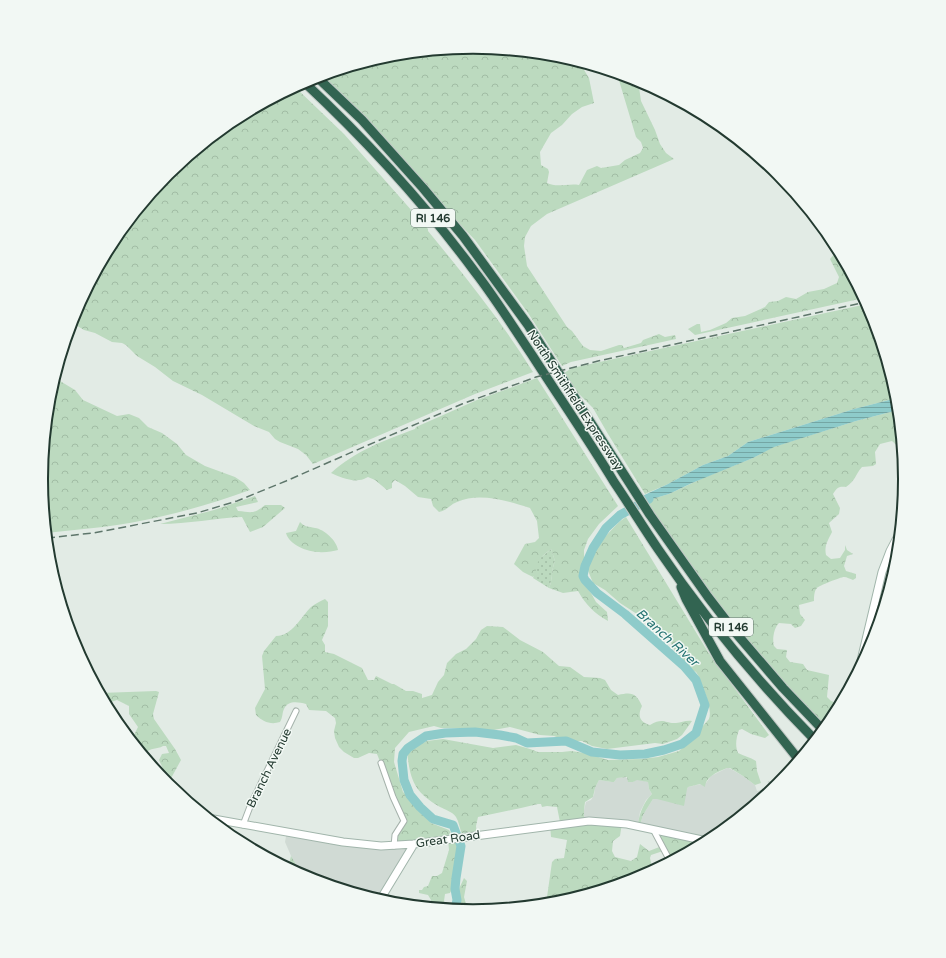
<svg xmlns="http://www.w3.org/2000/svg" width="946" height="958" font-family="'Varela Round',sans-serif">
<style>
.built{fill:#d0dad4}
.grass{fill:url(#grass-dots)}
.forest{fill:url(#forest-crowns)}
.water{fill:url(#water-rules)}
.lines{fill:none;stroke-linecap:round;stroke-linejoin:round}
.river{stroke:#8ecbca;stroke-width:9}
.street-casing{stroke:#a5b2ab;stroke-width:7}
.secondary-casing{stroke:#a1b5ab;stroke-width:9}
.highway-casing{stroke:#c1c8c5;stroke-width:11}
.street{stroke:#fff;stroke-width:5}
.secondary{stroke:#fff;stroke-width:7}
.highway{stroke:#326451;stroke-width:9}
.rail{stroke:#5e766b;stroke-width:1.5;stroke-dasharray:8 4;stroke-linecap:butt}
.labels{text-anchor:middle;stroke-width:3;stroke-linejoin:round;paint-order:stroke}
.shield{fill:#f2f8f4;stroke:#61736b;stroke-width:1}
.shield-label{font-size:11px;font-weight:bold;fill:#233a30}
.street-label{font-size:12px;fill:#233a30;stroke:#f2f8f4}
.water-label{font-size:13px;font-style:italic;fill:#227170;stroke:#f2f8f4}
.rim{fill:none;stroke:#233a30;stroke-width:2}
</style>
<defs>
<pattern id="grass-dots" width="8" height="8" patternUnits="userSpaceOnUse"><rect width="8" height="8" fill="#bcdabf"/><path d="M2 2h.1M6 6h.1" fill="none" stroke="#a1bca4" stroke-width="1.8" stroke-linecap="round"/></pattern>
<pattern id="forest-crowns" width="20" height="18" patternUnits="userSpaceOnUse"><rect width="20" height="18" fill="#bcdabf"/><path d="M2 6a3 3 0 1 1 6 0M12 15a3 3 0 1 1 6 0" fill="none" stroke="#a1bca4"/></pattern>
<pattern id="water-rules" width="6" height="5" patternUnits="userSpaceOnUse"><rect width="6" height="5" fill="#8ecbca"/><path d="M0 2.5h6" fill="none" stroke="#74a6a4"/></pattern>
</defs>
<rect width="100%" height="100%" fill="#e2ebe5"/>
<path class="built" d="M727,768H729L743,776L755,785L757,791L767,789L768,781L780,782L713,838L707,842L640,825L643,815L653,799H657L687,789L688,787L706,783L711,776Z
M625,777L633,782L637,779L648,782L649,789L652,794L646,800L640,812L638,823L584,819V810L586,802L591,800L594,795L595,788L599,780L612,782H614L617,778Z
M287,831L346,841L410,844L381,900L326,884L324,880L311,879L302,875L295,865L285,842Z"/>
<path class="grass" d="M551,549L555,561C551,570 553,579 549,588L533,578C536,573 534,567 537,562C540,557 547,553 551,549Z"/>
<path class="forest" d="M473,47L557,55L584,64L581,65L589,78L594,103L582,107L572,114L562,125L551,133L540,152L541,165L548,169L549,172L547,183C557,188 569,183 579,185L587,170L597,166L601,168L619,165L625,160L640,153L643,148L641,142L636,137L618,77L607,70L638,80L641,101L655,130L660,144L666,153L674,159L547,214L531,226L525,237L524,246L527,266L567,327L572,331L583,346L590,350L601,351L619,345H622L624,348L641,343L643,340L659,334L665,337L675,335L676,339L571,362L562,366L528,313L475,240L449,213L346,98L322,76L389,55Z
M295,87L344,134L428,229V231C465,276 502,322 533,372L475,394L313,464L306,455L298,449L280,442L275,439L269,432L254,426L202,395L173,381L155,367L137,356L126,345L122,343L112,342L95,333L84,330L71,322L74,313L114,239L168,173L233,120Z
M760,158L776,171L771,174L767,173Z
M838,250L864,298L695,335L688,329L697,324H700L701,332L710,330L726,323L732,318L745,316L765,307L769,302L778,301L786,297L796,299L808,292L824,289L837,283L839,277L830,259Z
M867,304L872,314L897,398L854,409L748,442L728,456L703,465L668,484L645,494L608,434L593,408L570,385L564,373L572,368Z
M55,375L60,381L75,390L83,400L117,416L129,414L139,418L148,427L162,433L177,444L186,455L205,466L235,477L244,483L250,490C220,501 190,510 159,517C122,526 84,529 46,533L41,479L49,395Z
M537,378L618,506L599,524L588,539L584,550V566L580,578L582,582L591,593L596,602L607,612L608,621C594,613 586,605 578,591L563,593L549,588C553,579 551,570 555,561L551,549C542,556 535,561 536,574L533,577L523,572L514,564L525,544L535,542L539,538L537,521L530,508C508,501 479,492 457,502C449,505 448,510 439,512L433,506L431,499L418,497L405,486L395,480L392,483V488L387,490L375,480L368,477C365,478 363,480 359,480C352,482 337,476 331,473C355,451 385,440 415,429L416,427L477,400Z
M898,410L902,450L892,441L880,444L875,452L876,464L873,466L862,467C855,475 856,480 846,487C838,486 837,488 833,494L840,508L839,514L829,523L832,532C828,540 824,546 826,555L831,559L840,558L845,550V545L847,550L853,554L847,556L844,566L846,571L856,574V578L853,580C850,579 847,577 844,577C841,577 818,586 817,588C814,591 814,597 814,601L799,605L800,614L805,620L801,626L795,628L791,624L779,623C774,628 772,639 774,646L777,649L787,650L786,657L790,662L803,664L807,670L829,675L827,697L831,701L840,704L832,719L824,729C761,659 698,582 647,503L652,499L669,494L703,478L753,458L773,447L856,421Z
M255,496L258,502L236,507L238,511C251,512 253,515 265,505H281L285,508L263,527L250,532L242,517C215,518 188,524 160,524L214,510Z
M626,517L708,652L769,735L765,738L751,734L742,729L739,730C736,738 735,746 738,753C744,756 750,757 756,761L757,771L761,783L755,785L743,776L730,768H727C718,772 706,776 705,787L700,784L688,787L687,789L684,806L657,799H653L643,815L640,825L638,823C640,812 644,802 652,794L649,789L648,782L637,780L633,782H628L627,777L617,778L614,782H612L599,780L595,788L593,797L585,802L584,810V819L622,823L620,836L613,841L612,851L615,857L631,861L637,857L640,844L649,851L662,846L656,832L707,842L670,861L663,851L651,855L650,858L652,867L655,869L638,878L557,903L546,904L552,862L555,859L564,858L567,840L551,837L550,824L560,822L557,807L547,806L542,807L541,804H538L521,808L478,817L476,826L477,834L462,835C460,829 459,822 456,817C453,812 444,809 440,807C414,792 410,780 407,751L427,741L443,739L493,748L516,745L530,749L538,752H562L571,751L585,753L608,760L641,759L658,757L679,751L686,745L709,719C713,708 702,686 698,675L696,672L688,667L678,658L669,639L643,618L620,603L605,590L593,583L587,568L588,563L600,542L619,522Z
M300,522C306,528 308,526 315,528C324,529 337,541 338,550C333,551 325,553 319,552C308,552 289,545 286,533L296,531Z
M325,599L328,602V626L322,640L325,645V652L334,654L362,668L368,680H374L376,676L392,684H394L406,691H413L422,694V698L432,695L438,682L444,675L447,663L456,654L466,649L476,639L481,630L487,626L503,627L520,640L543,652L559,666L570,667L584,677L600,678L605,680L611,690L618,695C632,692 636,693 642,706C637,716 640,722 650,725C664,717 665,724 676,723C682,723 685,720 692,721L682,735L677,739L663,744L655,743L607,749L592,746L582,741H566L554,736L540,735L510,727L488,731L472,728H441L434,726L409,732L395,748L394,762L403,792L412,800L431,823L449,830L454,838L459,852V858L456,873V881L450,893L445,894L443,908L430,907L431,900L428,895L419,893V890H422L424,887L428,886L432,876H437L442,873L449,850L448,839L396,845L395,838L404,822L377,754L369,753L358,758H354L344,752L339,747L335,738L334,731L336,723L335,718L326,711L309,710L306,704C298,702 288,700 284,709C282,713 283,717 280,722C271,725 263,722 256,715L255,708L265,689L262,656L264,651L276,636C292,636 301,617 311,607C315,604 320,601 325,599Z
M156,691L159,692L153,714L154,719L175,749L181,760L169,782L164,776V771L159,760L162,754L169,753L166,746H163C157,750 151,746 144,755L134,743V735L138,727L129,714V706L117,700L111,702L109,710L100,693Z
M291,856L302,875L285,866L289,864Z
M464,878L467,881L464,897L468,911L463,910L458,891Z"/>
<path class="water" d="M897,398L898,410L856,421L774,447L753,458L692,483L669,494L652,499L647,503L640,497L668,484L703,465L728,456L748,442L854,409Z"/>
<g class="lines">
<path class="river" d="M455,909L457,900L455,889L456,878L461,846L453,825L433,819L420,807L410,795L404,780L402,761L403,754L408,748L426,736L445,733L475,732L500,735L516,738L527,743L566,741L592,752L620,755L645,754L664,750L682,744L696,733L705,705L696,680L684,666L625,614L597,593L585,580L583,576L585,566L593,548L606,528L620,515L649,499"/>
<g class="street-casing">
<path id="street" d="M381,763L393,797L404,821L395,835L394,846
M243,825L251,804L296,711
M654,831L670,861"/>
</g>
<g class="secondary-casing">
<path id="secondary" d="M859,669L882,572L890,551L900,532
M208,818L343,842L381,846L414,844L589,821L627,824L707,841
M380,900L414,844"/>
</g>
<g class="highway-casing">
<path id="highway" d="M317,77L362,120L423,188L463,236L528,325L650,515L708,597L735,632L783,688L823,730
M304,82C366,140 424,203 475,272C496,299 513,327 532,355C559,397 588,439 614,482C629,504 643,527 658,549C704,617 757,681 815,740
M681,587L686,599L720,661L799,760"/>
</g>
<use href="#street" class="street"/>
<use href="#secondary" class="secondary"/>
<use href="#highway" class="highway"/>
<path class="rail" d="M47,538L93,533L166,519L197,513L237,501L286,481L462,404L536,377L598,361L866,302"/>
</g>
<g class="labels">
<g class="shield">
<rect x="411" y="209" width="44" height="18" rx="3"/>
<rect x="709" y="618" width="44" height="18" rx="3"/>
</g>
<g class="shield-label">
<text x="433" y="222">RI 146</text>
<text x="731" y="631">RI 146</text>
</g>
<g class="street-label">
<text transform="translate(575 400) rotate(57)" y="4">North Smithfield Expressway</text>
<text transform="translate(269 768) rotate(-64)" y="4">Branch Avenue</text>
<text transform="translate(448 839) rotate(-8)" y="4">Great Road</text>
</g>
<g class="water-label">
<text transform="translate(668 637) rotate(42)" y="5">Branch River</text>
</g>
</g>
<path d="M0 0H946V958H0ZM48 479a425 425 0 1 1 850 0a425 425 0 1 1-850 0Z" fill="#f2f8f4" fill-rule="evenodd"/>
<path class="rim" d="M48 479a425 425 0 1 1 850 0a425 425 0 1 1-850 0Z"/>
</svg>
